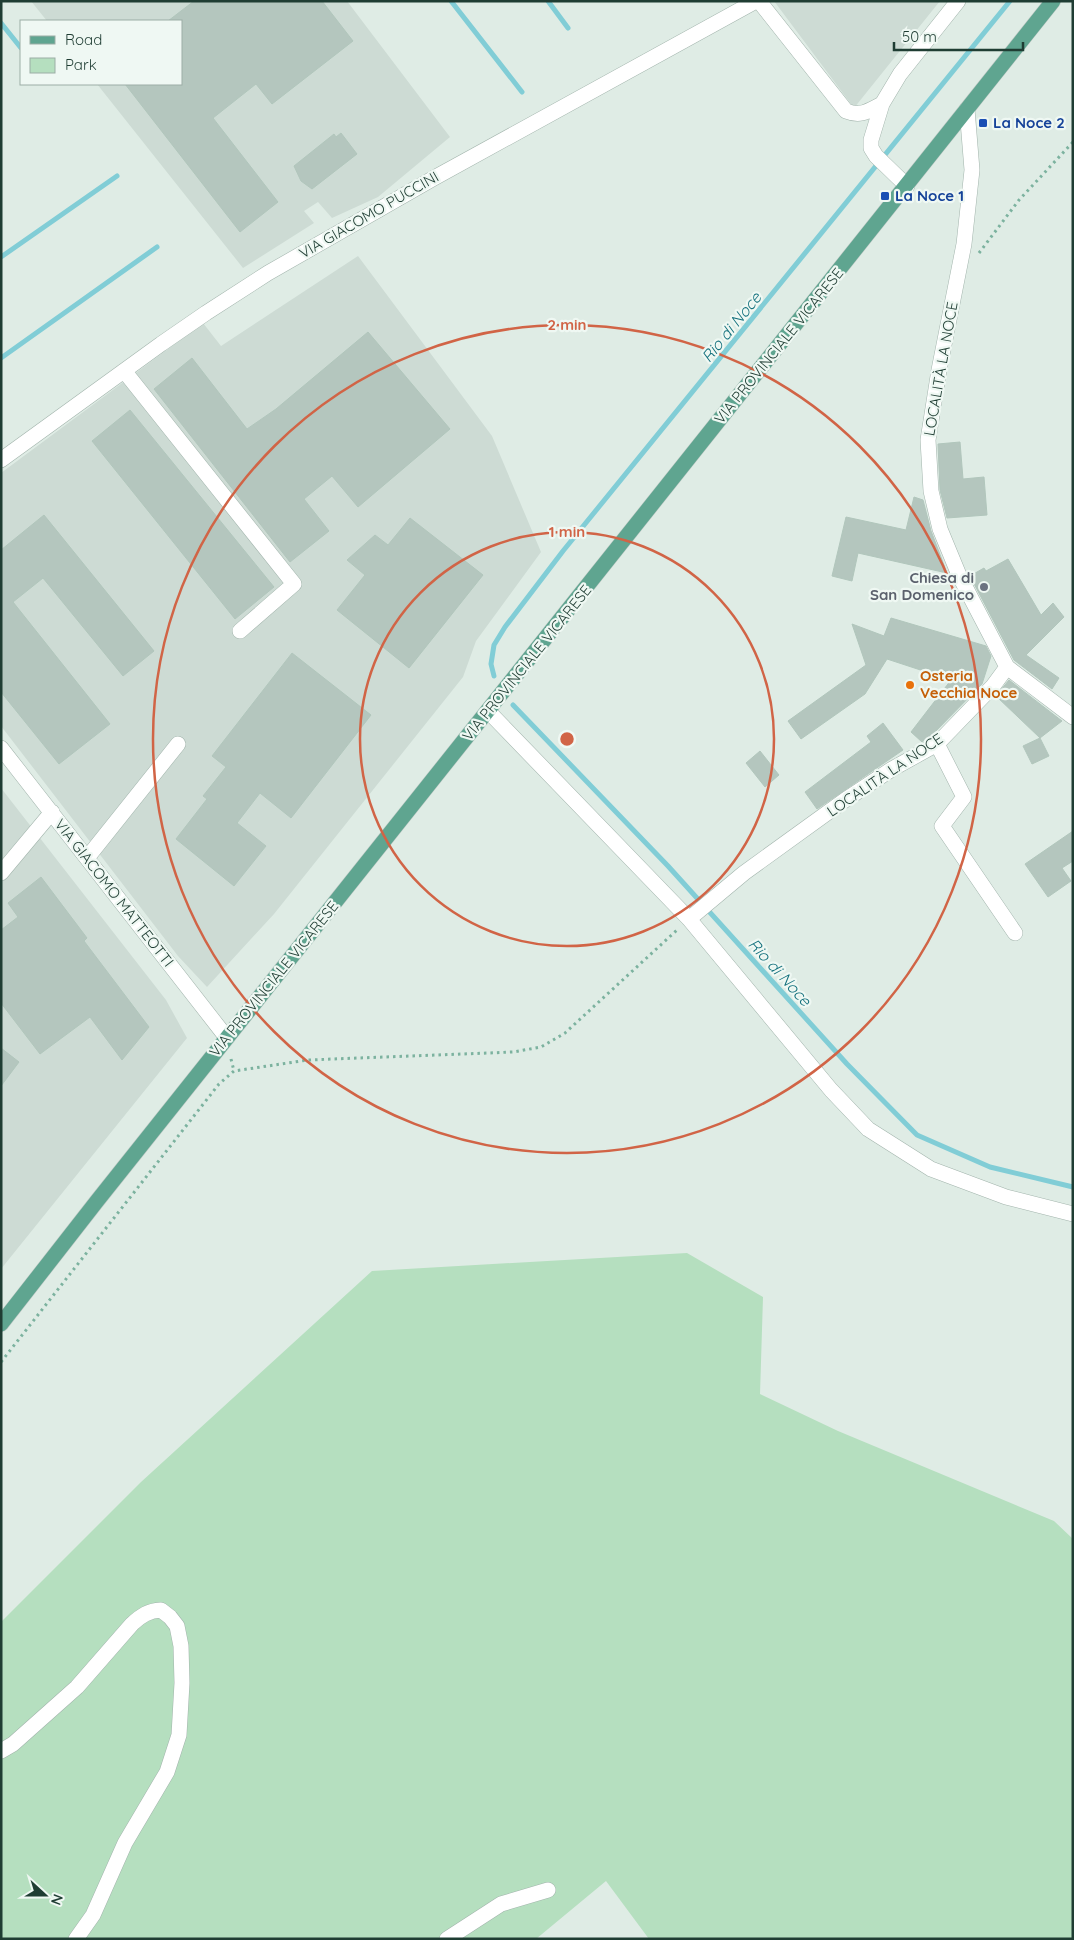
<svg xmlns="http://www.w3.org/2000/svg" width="1074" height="1940" font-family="Quicksand,sans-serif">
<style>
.built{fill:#cddbd4}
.green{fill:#b5dfbf}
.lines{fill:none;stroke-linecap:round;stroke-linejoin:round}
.stream{stroke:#81cdd6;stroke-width:5}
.building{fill:#b4c6be;stroke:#b1c6bc}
.minor-casing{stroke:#a2b4ac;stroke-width:16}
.major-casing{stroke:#c0c9c6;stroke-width:16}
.path{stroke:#7cb29f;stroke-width:3;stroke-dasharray:2.5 4;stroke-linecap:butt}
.minor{stroke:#fff;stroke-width:15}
.major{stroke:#5fa590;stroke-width:15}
.ring{fill:none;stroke:#d16446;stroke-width:2.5}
.transit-dot{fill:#1a4fb4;stroke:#eff8f3;stroke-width:2}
.worship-dot{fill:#6b7280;stroke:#eff8f3;stroke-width:2}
.food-dot{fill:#e8710a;stroke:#eff8f3;stroke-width:2}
.labels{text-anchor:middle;stroke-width:4.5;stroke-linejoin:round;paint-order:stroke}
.transit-label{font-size:15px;font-weight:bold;fill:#164399;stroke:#eff8f3;text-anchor:start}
.street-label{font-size:15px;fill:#1f3d33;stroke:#eff8f3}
.worship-label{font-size:15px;font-weight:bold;fill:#5b616d;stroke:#eff8f3;text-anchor:end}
.food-label{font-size:15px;font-weight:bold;fill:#c56008;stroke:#eff8f3;text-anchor:start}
.water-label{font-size:16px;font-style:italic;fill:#14717d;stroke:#eff8f3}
.centre{fill:#d16446;stroke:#eff8f3;stroke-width:2.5}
.ring-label{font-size:15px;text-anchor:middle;font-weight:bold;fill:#d16446;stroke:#eff8f3;stroke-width:4.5;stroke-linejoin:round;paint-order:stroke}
</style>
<rect width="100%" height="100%" fill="#dfece5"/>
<path class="built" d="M31,1H347L450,137L378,197L332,218L318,202L304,211L314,223L243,268L97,84H181V21H47Z
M774,1H940L854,108Z
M358,256L492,436L541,552L476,641L463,677L274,914L207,987L178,956L1,726V473L203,323L221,346Z
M1,788L166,1000L187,1038L1,1269Z"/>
<path class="green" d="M687,1253L763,1297L760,1394L838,1431L1054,1521L1073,1539V1939H649L606,1881L536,1939H1V1622L141,1482L372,1271Z"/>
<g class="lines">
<path class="stream" d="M451,1L522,92
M548,1L568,28
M1,23L21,48
M1,257L117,176
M1,358L157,247
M494,676L491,664L494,645L505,627L563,551L1010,1
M513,705L668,866L847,1064L917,1135L990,1167L1073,1187"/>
</g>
<path class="building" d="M194,1H322L353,41L272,104L256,84L213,118L278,202L240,232L125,84H181V21H168Z
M341,133L357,154L312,189L301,181L294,166L334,134L336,137Z
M368,332L450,429L358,507L332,476L304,499L329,531L290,562L154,389L192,358L247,429L276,409Z
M130,410L274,587L235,619L92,441Z
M960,442L963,479L984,477L987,515L947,518L940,490L938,444Z
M914,497L923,500L931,531L947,573L858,553L852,581L832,576L846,517L906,530Z
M44,515L154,651L123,676L43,578L13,602L110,724L59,764L1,692V550Z
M410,518L483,575L409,668L337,610L365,575L347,560L375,535L388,545Z
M1008,559L1041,615L1053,603L1064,617L1026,655L1059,678L1052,689L1014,660L970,576L984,568L986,571Z
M891,618L986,646L991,656L982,684L931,736L922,742L911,732L951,680L887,659L865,694L801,739L788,721L866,665L852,624L884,636Z
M292,653L371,715L291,818L260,793L237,823L266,846L234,886L176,839L207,799L203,796L226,767L212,756Z
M1009,680L1062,721L1040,738L996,696Z
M883,723L903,750L817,809L805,792L871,742L867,736Z
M1040,738L1049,756L1032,764L1023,746Z
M760,751L779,775L765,787L746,763Z
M1073,831V861L1062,868L1071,881L1048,897L1025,864Z
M41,877L87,938L84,941L149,1027L122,1060L90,1017L40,1054L1,1003V930L18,917L8,903Z
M1,1048L19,1062L1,1086Z"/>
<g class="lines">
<g class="minor-casing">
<path id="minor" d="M759,1L846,111C861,117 868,111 882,104
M967,109L972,170L964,244L939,370L928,440L931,491L940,529L959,575L1007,667L1073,717
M907,186L876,156L871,148V140L882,104L900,74L958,1
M125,372L294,584L240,631
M1,460L161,344L206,313L268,273L434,178L756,1
M488,711L689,919L831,1090L868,1129L931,1169L1006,1197L1073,1214
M937,744L964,797L942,826L1015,933
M1,748L227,1038
M87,858L178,744
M1,873L52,812
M689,919L744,873L845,800L892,769L937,744L993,686L1007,667
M1,1751L13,1744L77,1687L132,1624C142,1615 148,1611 161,1610L170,1617L177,1626L181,1646L182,1683L179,1735L167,1772L125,1843L93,1915L76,1939
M447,1939L501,1904L548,1890"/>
</g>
<g class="major-casing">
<path id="major" d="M1,1324L97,1201L1053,1"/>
</g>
<path class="path" d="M979,253L1019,200L1073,142
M231,1059L234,1071
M1,1362L219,1084L234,1071L308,1060L513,1052L541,1047L565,1033L677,930"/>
<use href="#minor" class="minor"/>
<use href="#major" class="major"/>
</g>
<g class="ring">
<circle cx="567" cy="739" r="207"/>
<circle cx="567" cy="739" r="414"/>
</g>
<g class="transit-dot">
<rect x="978" y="118" width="10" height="10" rx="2.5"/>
<rect x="880" y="191" width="10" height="10" rx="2.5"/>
</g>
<circle class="worship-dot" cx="984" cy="587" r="5"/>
<circle class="food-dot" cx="910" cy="685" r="5"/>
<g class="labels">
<g class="transit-label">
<text x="993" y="128">La Noce 2</text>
<text x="895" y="201">La Noce 1</text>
</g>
<g class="street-label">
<text transform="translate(369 215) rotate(-30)" y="5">VIA GIACOMO PUCCINI</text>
<text transform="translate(779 346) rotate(-51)" y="5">VIA PROVINCIALE VICARESE</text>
<text transform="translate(941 369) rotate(-80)" y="5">LOCALITÀ LA NOCE</text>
<text transform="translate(527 663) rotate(-51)" y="5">VIA PROVINCIALE VICARESE</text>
<text transform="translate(885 775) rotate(-34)" y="5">LOCALITÀ LA NOCE</text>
<text transform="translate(114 893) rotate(52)" y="5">VIA GIACOMO MATTEOTTI</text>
<text transform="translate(274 979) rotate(-51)" y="5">VIA PROVINCIALE VICARESE</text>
</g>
<g class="worship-label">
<text x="974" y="583">Chiesa di<tspan x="974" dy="17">San Domenico</tspan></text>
</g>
<g class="food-label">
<text x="920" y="681">Osteria<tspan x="920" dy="17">Vecchia Noce</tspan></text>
</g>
<g class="water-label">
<text transform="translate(731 327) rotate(-51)" y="6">Rio di Noce</text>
<text transform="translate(780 972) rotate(48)" y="6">Rio di Noce</text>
</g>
</g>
<circle cx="567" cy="739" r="8" class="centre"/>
<g class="ring-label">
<text x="567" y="330">2 min</text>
<text x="567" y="537">1 min</text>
</g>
<rect width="1074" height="1940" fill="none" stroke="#1f3d33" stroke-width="5"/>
<rect x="20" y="20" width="162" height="65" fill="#eff8f3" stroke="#9cada6"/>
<rect x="30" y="36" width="25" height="8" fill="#5fa590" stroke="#9cada6"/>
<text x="65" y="45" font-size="15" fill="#1f3d33">Road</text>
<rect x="30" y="58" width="25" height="15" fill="#b5dfbf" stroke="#9cada6"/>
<text x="65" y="70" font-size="15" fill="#1f3d33">Park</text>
<g transform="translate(45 1895) rotate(111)" stroke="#eff8f3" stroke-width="4" paint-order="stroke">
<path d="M0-4L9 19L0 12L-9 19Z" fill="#1f3d33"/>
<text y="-8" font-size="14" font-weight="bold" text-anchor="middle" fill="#1f3d33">N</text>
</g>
<path d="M894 42v8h129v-8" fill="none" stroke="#1f3d33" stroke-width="2.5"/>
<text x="902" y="42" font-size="15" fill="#1f3d33" stroke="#eff8f3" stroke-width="4" paint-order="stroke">50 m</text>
</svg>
